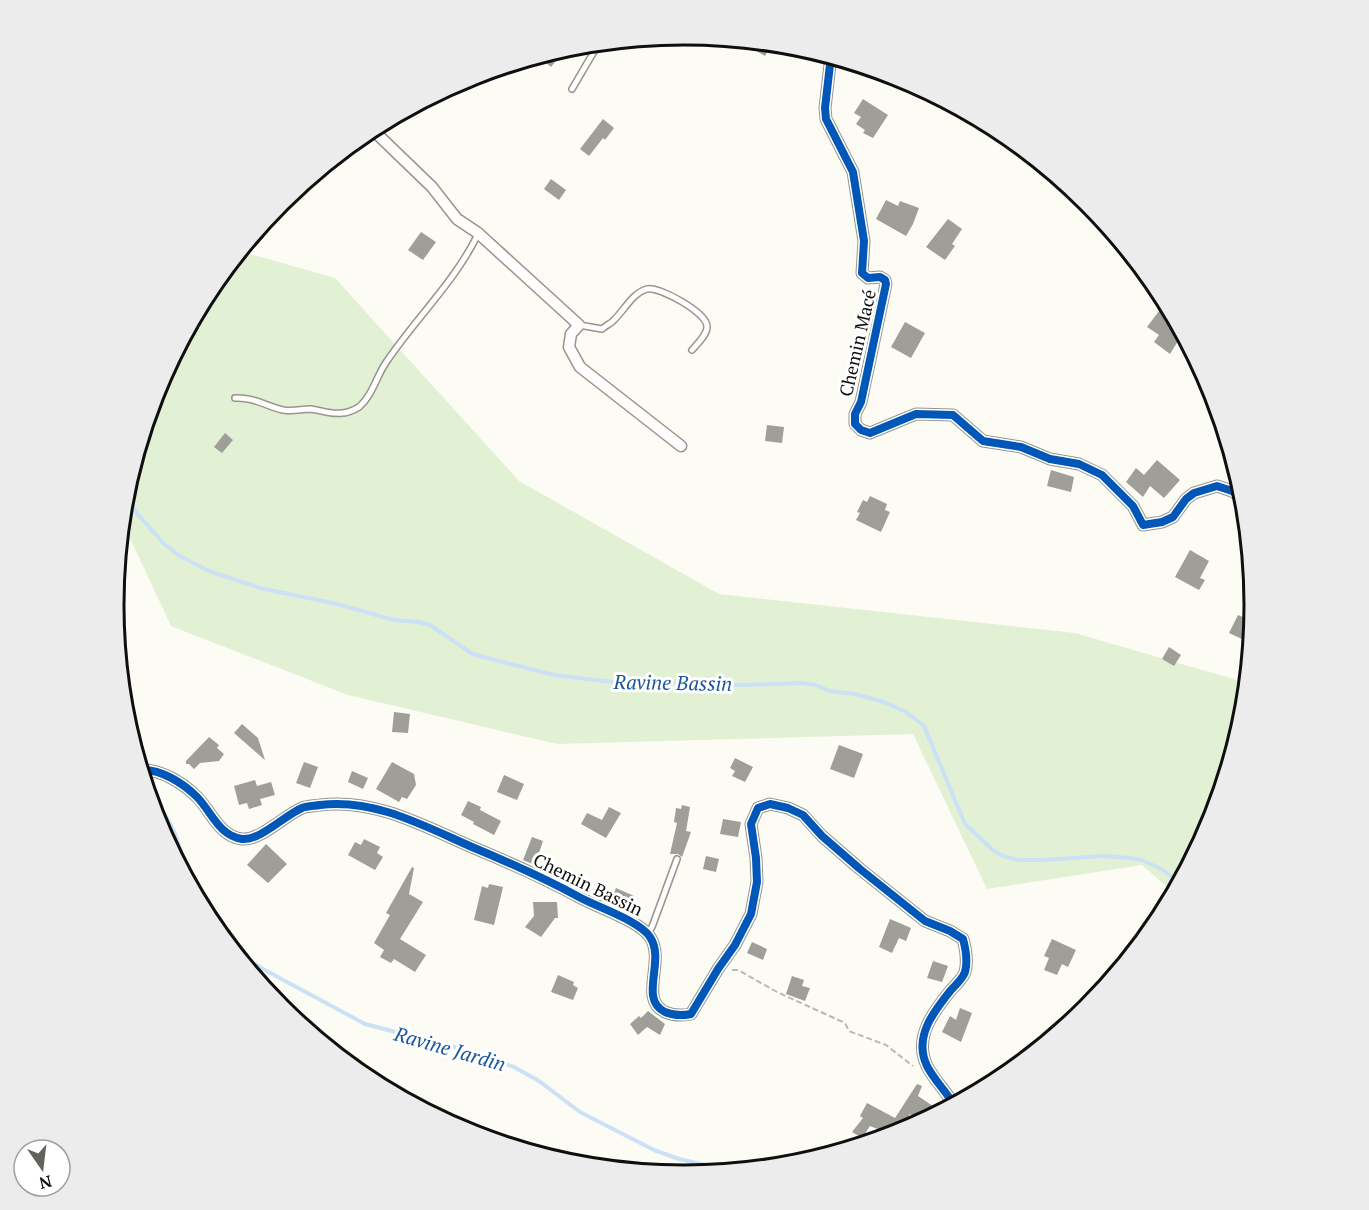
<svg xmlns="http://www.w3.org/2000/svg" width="1369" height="1210" font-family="'PT Serif',serif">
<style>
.green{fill:#e2f1d4}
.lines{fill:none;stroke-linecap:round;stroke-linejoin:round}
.stream{stroke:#cbe1f5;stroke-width:4}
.building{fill:#9f9e99}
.service-casing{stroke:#969592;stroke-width:8}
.minor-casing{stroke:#969592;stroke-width:13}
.path{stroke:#b9b9b8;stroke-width:2;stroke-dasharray:6 3;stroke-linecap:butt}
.service{stroke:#fffefd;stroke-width:5}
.minor{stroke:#fffefd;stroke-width:10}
.cycleway-casing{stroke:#fff;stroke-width:11}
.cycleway{stroke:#0057b8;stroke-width:8}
.labels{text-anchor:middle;stroke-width:6;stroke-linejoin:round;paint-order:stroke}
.street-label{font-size:18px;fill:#0f0f0f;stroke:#fff}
.water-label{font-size:20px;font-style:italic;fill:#1a559e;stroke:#fff}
.rim{fill:none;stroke:#0f0f0f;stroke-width:3}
</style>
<rect width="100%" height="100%" fill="#fcfbf4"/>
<path class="green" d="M240,251L335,278L519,481L719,594L1075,633L1247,683L1244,717L1211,824L1174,893L1142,865L987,889L913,734L557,744L348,695L171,626L122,521L125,493L158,386L210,288Z"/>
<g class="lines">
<path class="stream" d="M125,493L135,511L164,544L180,556L209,571L260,588L337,604L394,620L419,622L430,625L471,653L483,657L554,675L637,685L674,683L745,685L801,683L816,685L829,691L855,694L884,702L906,712L924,726L965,824L993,850L1003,856L1018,860H1043L1102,856L1129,858L1142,860L1163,870L1180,883
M149,797C176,819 181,853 190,884
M234,951L263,969L365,1024L454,1047L514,1067L539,1081L580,1112L654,1150L679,1159L732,1171"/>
</g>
<path class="building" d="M738,40L762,42L772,43L765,56Z
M567,47L551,67L538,56L551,52Z
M863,99L888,115L873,138L863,133L865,130L856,124L861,117L854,113Z
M603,119L614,128L605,140L603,138L589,156L580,149Z
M551,179L566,190L559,200L544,189Z
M886,200L898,206L900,201L919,208L913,224L906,236L876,219Z
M948,219L962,229L952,244L955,246L945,260L926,247Z
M421,232L436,242L423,260L408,250Z
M1159,311L1179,326L1183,333L1170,354L1154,342L1159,335L1147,327Z
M905,322L925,333L911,358L891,347Z
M767,425L784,427L782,443L765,441Z
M225,433L233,440L222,453L214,447Z
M1157,460L1180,480L1164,498L1150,486L1143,497L1126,482L1136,468L1144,475Z
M1051,470L1074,477L1071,492L1047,486Z
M870,496L887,504L885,510L890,512L881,532L856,520L860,513L857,512L863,500L867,502Z
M1190,550L1209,561L1200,578L1205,580L1199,590L1175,577Z
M1238,615L1252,621L1244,640L1229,633Z
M1169,647L1181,655L1174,666L1162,659Z
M394,712L410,714L408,733L392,732Z
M242,724L258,738L265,760L234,733Z
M209,737L219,745L217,748L224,754L219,761L200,763L194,769L189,764H186V761Z
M839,745L863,754L854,778L830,769Z
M735,758L753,767L745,782L732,776L735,771L730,768Z
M304,762L318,767L310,788L296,783Z
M392,762L414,774L416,785L407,799L402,797L399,802L376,789Z
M352,771L368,778L363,789L348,782Z
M504,775L524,784L517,800L497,792Z
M255,780L257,786L271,782L275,795L260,799L262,805L249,809L247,803L239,805L234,786Z
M468,801L481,807L480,810L501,821L494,835L473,824L474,822L461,815Z
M682,805L690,807L686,831L691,832L682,857L678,854H670L677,823L674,822L676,808L681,809Z
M609,807L621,813L606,838L581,824L587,813L602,820Z
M723,819L741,822L738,837L720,834Z
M532,837L543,841L535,865L523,860Z
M364,839L380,847L377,853L383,857L375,870L348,855L355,842L361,845Z
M266,844L287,864L268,883L247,865Z
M706,856L719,859L716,872L703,869Z
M412,867L414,868L409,894L423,902L400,939L426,955L415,972L394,959L391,963L380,957L384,950L374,943L390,915L386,913Z
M489,884L503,887L494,925L474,920L482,886L488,888Z
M616,888L634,896L628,909L611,901Z
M533,902H557L558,918H555L541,937L525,927L534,916Z
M890,919L911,928L906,941L899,938L892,953L879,947Z
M1052,939L1076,950L1068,967L1062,964L1057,975L1044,970L1049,958L1044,956Z
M752,942L767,949L763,960L747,953Z
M933,961L948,966L942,982L927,978Z
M558,975L574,982L573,985L578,988L573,1000L551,992Z
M792,976L804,980L802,986L810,988L805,1001L786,994Z
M960,1008L972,1013L961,1042L942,1032L950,1016L956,1020Z
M648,1011L665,1024L660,1035L647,1027L638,1035L630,1024L639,1016L641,1018Z
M917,1084L922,1086L918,1096L933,1106L925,1120L922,1122L910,1114L903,1132L893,1135L870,1126L862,1138L852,1132L863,1118L860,1116L867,1103L895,1118Z"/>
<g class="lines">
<g class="service-casing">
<path id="service" d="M572,89L599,43
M579,325L602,329C605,326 610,324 613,321C624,311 632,293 647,289C659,286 708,313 707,327C707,335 697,344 692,350
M235,398C253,397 266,406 283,410C294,412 301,409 310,409C321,410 331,415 342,413C348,413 354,410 359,407C372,396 376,378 385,364C414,320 455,282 478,234
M647,934L652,927L677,859"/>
</g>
<g class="minor-casing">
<path id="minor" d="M831,56L825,108L826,119L853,172L864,241L862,273L868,278L880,277L885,280L886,284L861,402L855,414V424L861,430L870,433L916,414L953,415L983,441L1021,447L1050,459L1079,464L1102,475L1133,506L1143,525L1162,522L1173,517L1186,499L1194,493L1217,486L1232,491L1245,500
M369,130L376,133L432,187L457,219L478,233L579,325L571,334L569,347L580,367L681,446
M141,770C161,769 183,783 197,797C211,811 219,836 242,839C260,841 285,815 302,808C307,806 315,806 320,805C374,798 424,826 472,847C508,862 544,878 579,897C597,907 640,921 650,937C666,961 638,999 665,1012C674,1016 681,1016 691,1014L718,969L735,945L751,914L757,882L756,858L751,824L758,808L770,804L788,808L803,815L822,836L860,869L925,921L950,931L963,939C966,950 968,961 965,972C963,978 956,985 951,990C934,1011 913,1037 927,1066C934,1080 946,1091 954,1105"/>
</g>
<path class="path" d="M732,970H738L777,992L845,1023L849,1031L886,1045L913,1066"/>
<use href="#service" class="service"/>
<use href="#minor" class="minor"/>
<g class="cycleway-casing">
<path id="cycleway" d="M831,56L825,108L826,119L853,172L864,241L862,273L868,278L880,277L885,280L886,284L861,402L855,414V424L861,430L870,433L916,414L953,415L983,441L1021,447L1050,459L1079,464L1102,475L1133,506L1143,525L1162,522L1173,517L1186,499L1194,493L1217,486L1232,491L1245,500
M141,770C161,769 183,783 197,797C211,811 219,836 242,839C260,841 285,815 302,808C307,806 315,806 320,805C374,798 424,826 472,847C508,862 544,878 579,897C597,907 640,921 650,937C666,961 638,999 665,1012C674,1016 681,1016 691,1014L718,969L735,945L751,914L757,882L756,858L751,824L758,808L770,804L788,808L803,815L822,836L860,869L925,921L950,931L963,939C966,950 968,961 965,972C963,978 956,985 951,990C934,1011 913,1037 927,1066C934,1080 946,1091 954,1105"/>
</g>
<use href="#cycleway" class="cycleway"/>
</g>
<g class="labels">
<g class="street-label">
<text transform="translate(858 343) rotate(-77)" y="6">Chemin Macé</text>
<text transform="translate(588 885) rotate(26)" y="6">Chemin Bassin</text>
</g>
<g class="water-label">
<text transform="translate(673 683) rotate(1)" y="7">Ravine Bassin</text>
<text transform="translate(450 1049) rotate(16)" y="7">Ravine Jardin</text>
</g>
</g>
<path d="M0 0H1369V1210H0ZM124 605a560 560 0 1 1 1120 0a560 560 0 1 1-1120 0Z" fill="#ececec" fill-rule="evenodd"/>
<path class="rim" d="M124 605a560 560 0 1 1 1120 0a560 560 0 1 1-1120 0Z"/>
<g transform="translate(42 1168) rotate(166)"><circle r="28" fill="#ffffff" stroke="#9f9f9f" stroke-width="1.5"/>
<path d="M0-4.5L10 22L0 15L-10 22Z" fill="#62625f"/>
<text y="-9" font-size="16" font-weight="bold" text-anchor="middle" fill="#0f0f0f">N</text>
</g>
</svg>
